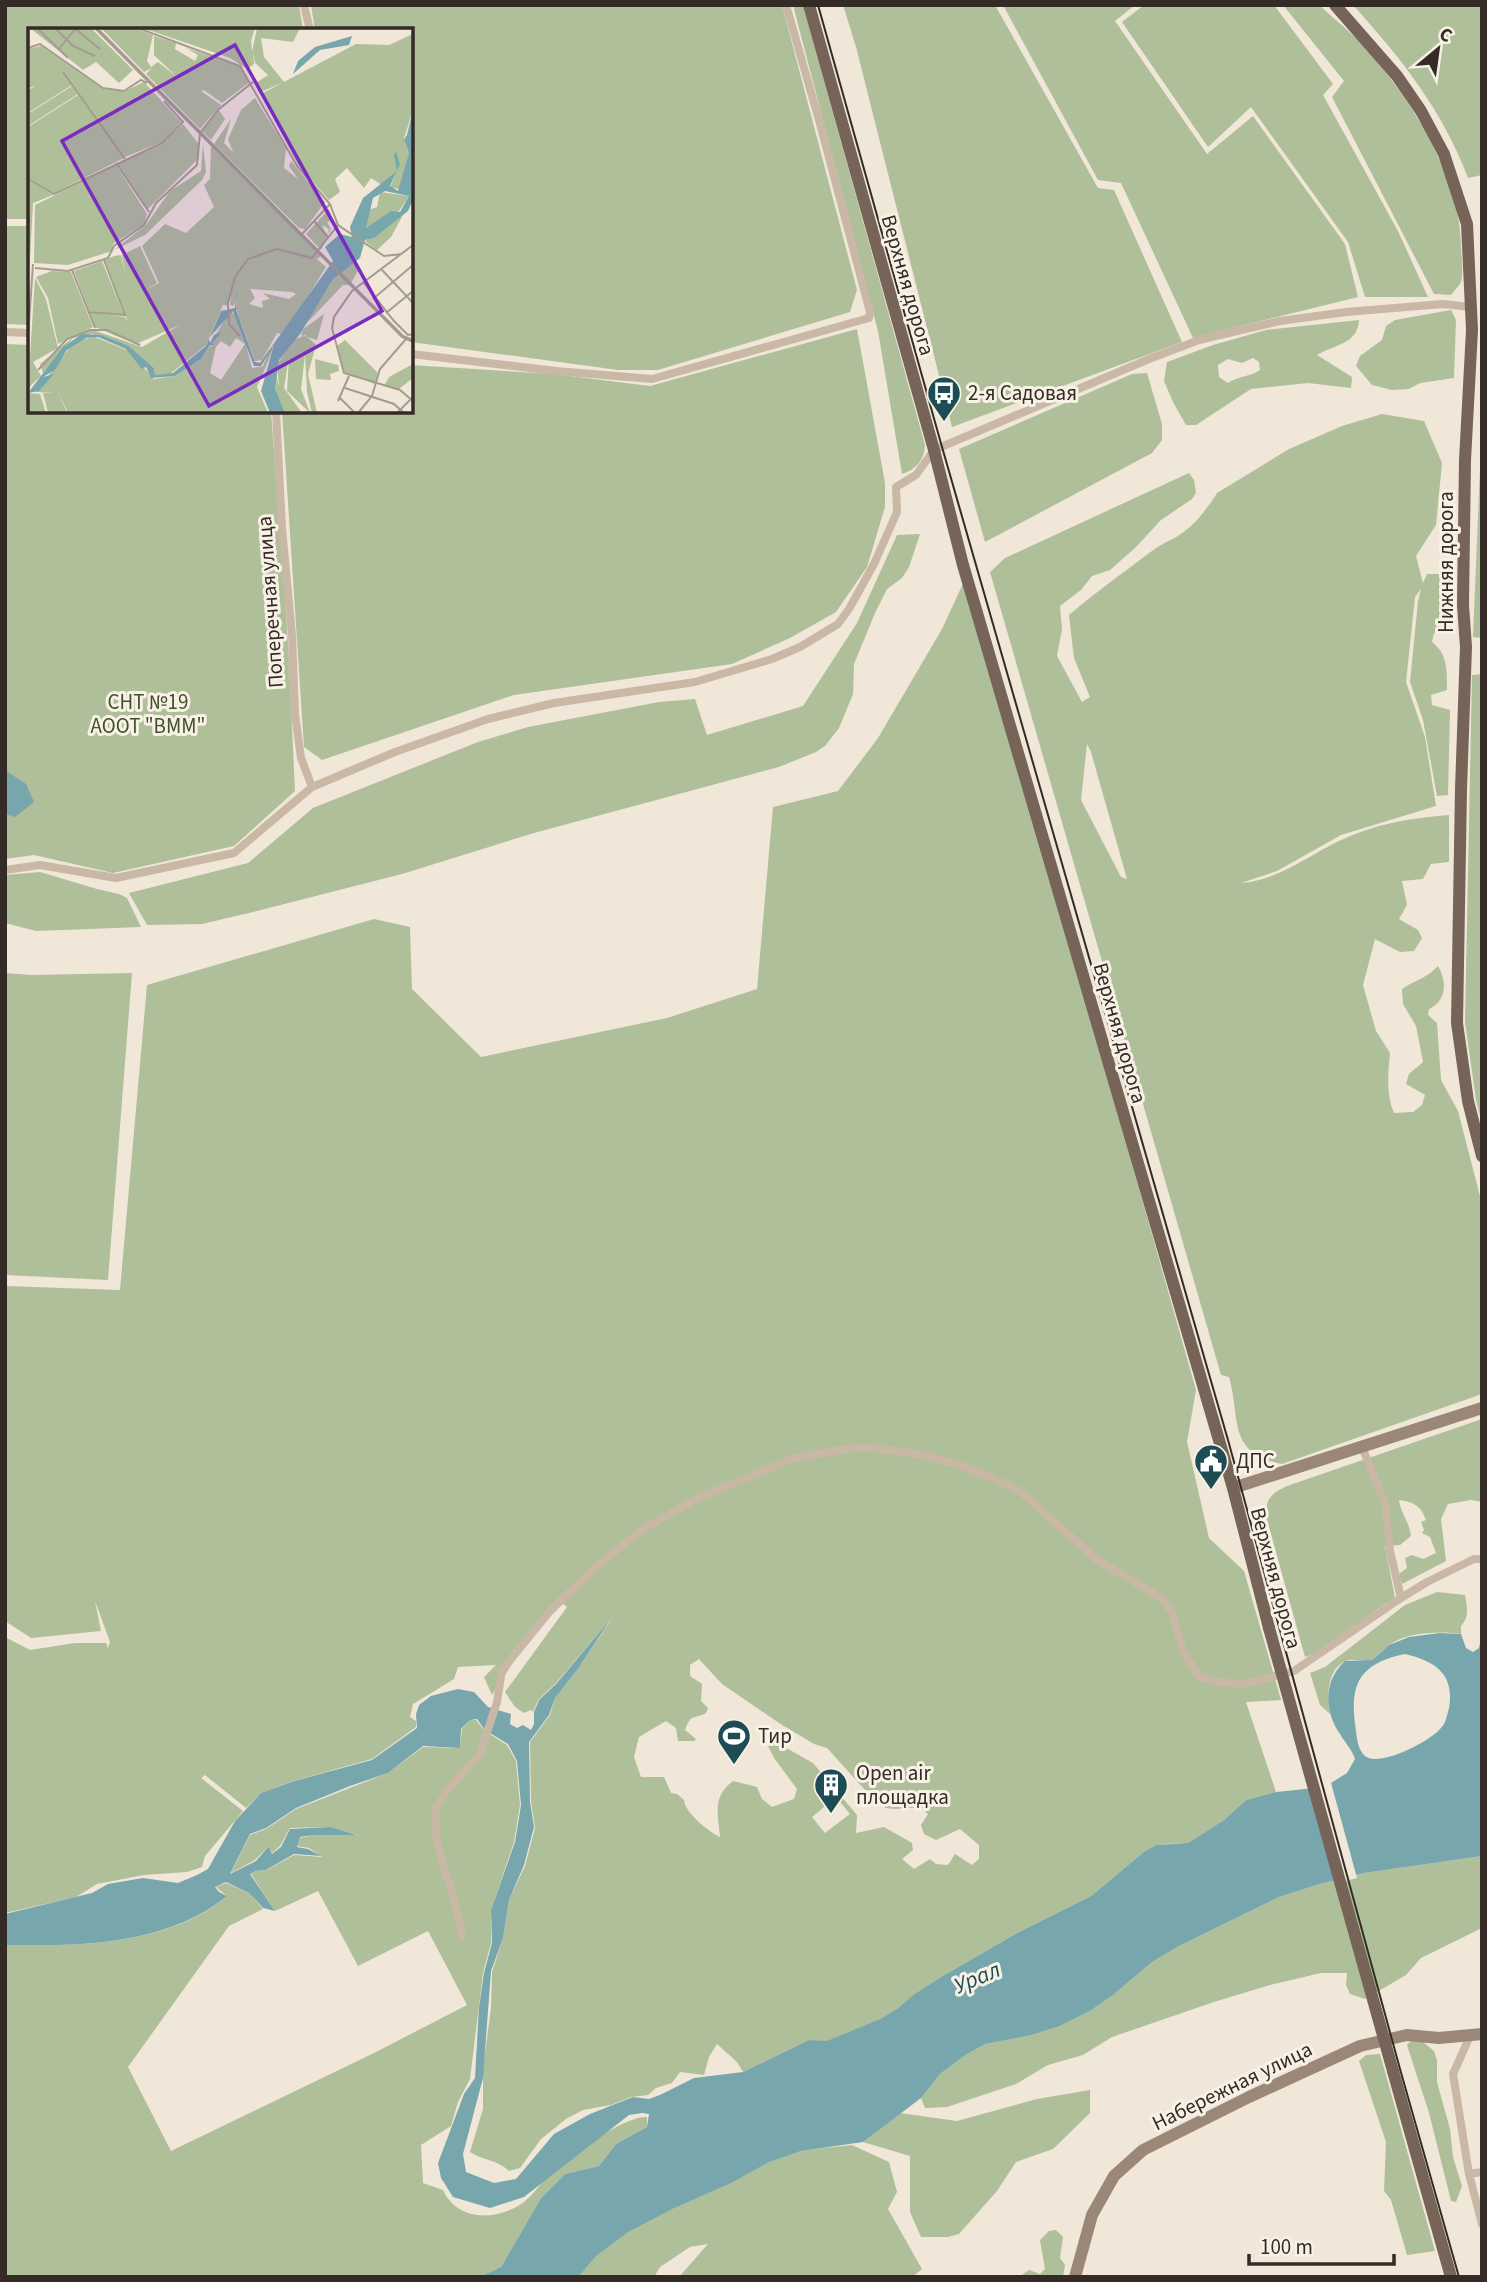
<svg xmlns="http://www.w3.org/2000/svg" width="1487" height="2282" font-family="'Source Sans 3',sans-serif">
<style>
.green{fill:#afbf99;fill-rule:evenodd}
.water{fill:#78a6ad;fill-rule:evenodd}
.pier{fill:#f0e7d9}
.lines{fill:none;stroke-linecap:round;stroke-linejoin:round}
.street{stroke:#c8b8a5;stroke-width:8}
.secondary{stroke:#9b8777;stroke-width:12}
.primary{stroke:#756457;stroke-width:12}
.tram{stroke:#342b26;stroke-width:2}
.primary-bridge{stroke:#756457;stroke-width:12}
.labels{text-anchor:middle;stroke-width:6;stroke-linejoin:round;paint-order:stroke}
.street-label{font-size:21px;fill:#342b26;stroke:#f8f1e5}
.poi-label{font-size:21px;fill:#342b26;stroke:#f8f1e5;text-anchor:start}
.park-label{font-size:21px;fill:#40512b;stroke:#f8f1e5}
.water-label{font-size:23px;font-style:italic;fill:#1d4c54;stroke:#f8f1e5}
.inset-road{fill:none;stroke:#a59c91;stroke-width:2}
.view{fill:#7b2cbf;fill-opacity:0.15;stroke:#7b2cbf;stroke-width:3.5}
.inset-edge{fill:none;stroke:#342b26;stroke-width:3.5}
</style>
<rect width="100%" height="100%" fill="#f0e7d9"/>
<path class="green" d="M5,5H299L303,30H30V219H5Z
M311,5H782L857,290L850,312L658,370H618L411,342V30H315Z
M793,5H803L925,445C924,460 917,469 902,474L878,331Z
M843,5H995L1098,188L1114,190L1182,342L952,427L856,47Z
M1003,5H1135L1115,21L1207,154L1253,116L1345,244L1358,297L1193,338L1121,183L1098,180Z
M1144,5H1274L1333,84L1323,95L1398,231L1428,297H1365L1348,242L1251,107L1208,147L1122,22Z
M1283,5H1319C1332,17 1347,29 1359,41C1406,91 1460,174 1461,244C1461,255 1464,272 1461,282C1459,286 1454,291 1451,295L1434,294L1332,97L1344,81Z
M1353,5H1482V175L1468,178C1443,111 1401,58 1353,5Z
M5,226H30V325L5,324Z
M1451,310L1456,320L1454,378L1420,383L1409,389L1392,390L1372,385L1356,366L1360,356L1382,340L1386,326L1395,320Z
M1359,320C1358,344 1334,345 1317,355L1352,377L1351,388L1308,383L1251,389L1196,425H1186L1173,402L1164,381L1167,362L1213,345L1266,330ZM1253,358L1259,362L1260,370C1250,377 1238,376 1228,383L1219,377L1218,365L1228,359L1242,363Z
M857,329L885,483V507L867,567L836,612L790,638L732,664L514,695L322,760L304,747L282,411H411V365L553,374L650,386Z
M5,344L30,345V411H271L288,641L295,791L234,846L113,873L34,855L5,859Z
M1147,373L1162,424V440L1152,453L985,542L959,449L1132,374Z
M1382,414L1424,421L1442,463L1436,525L1416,556L1423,583L1427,574H1438L1449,579C1455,595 1452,611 1450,627L1434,633L1432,642C1448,654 1447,672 1447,690L1431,695L1432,705L1450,710L1448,795L1437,796L1423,720L1410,682L1418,601L1421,589L1415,597L1406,682L1425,737L1436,806L1341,835L1277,871L1241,883C1276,881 1308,856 1339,841C1374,824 1411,818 1449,815V862L1431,864L1423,879L1402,881L1407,905L1399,919L1418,930L1422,938L1414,951L1400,952L1375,939L1363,985L1376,1031L1390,1053C1388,1072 1386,1095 1394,1113L1413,1112L1422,1105L1425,1095L1406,1084L1409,1074L1423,1062L1416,1026L1403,1004L1402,989C1415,980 1427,978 1438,966C1447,981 1447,1001 1429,1009L1428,1015L1437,1023L1441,1080L1458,1111L1482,1204V1394L1282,1464C1226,1453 1241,1418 1229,1377L1221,1375L990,572L1005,558L1189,473L1194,480L1196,493L1192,499L1161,520L1135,548L1110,570L1092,576L1081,590L1060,606L1062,629L1057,656L1082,702L1090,697L1074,658L1069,615C1096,592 1124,572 1152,551C1162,543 1175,539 1185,531C1197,522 1209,506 1217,493L1289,449L1342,426ZM1087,744L1091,752L1127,879L1121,877L1081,800Z
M1482,419V638L1473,637Z
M920,534L909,567L902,578L887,589L875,613L854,664L853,694L839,728L825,746L816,752L779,767L534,833L402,874L253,912L202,924L147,925L129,893L248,863L313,808L478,742L528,727L659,702L695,699L707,735L803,706L857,623L897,535Z
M966,577L1196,1390L1187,1442L1209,1538L1244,1571L1281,1700L1246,1702L1276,1792L1246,1800L1224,1820L1188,1843L1165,1844L1145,1851L1091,1896L1019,1932L941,1977L913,1995L897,2009L880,2019L827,2042L809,2040L743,2072L737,2062L717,2044L709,2057L704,2075L680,2072L672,2083L656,2088L648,2095L631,2097L611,2105L583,2110L566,2119L541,2139L520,2168L509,2171C496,2159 484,2161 470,2152L483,2109V2069L491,2008L492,1972L503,1938L509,1900L525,1866L535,1828L531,1801L530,1742L550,1715L555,1698L578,1669L612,1618L555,1684L538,1700L533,1712L531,1710L524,1713L515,1707L505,1692L567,1607L559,1601L534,1630L492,1695L484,1677L496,1665L458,1667L454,1679L413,1704L410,1717L416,1721V1727L372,1759L293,1781L261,1793L246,1808L205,1775L201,1778L243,1811L205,1856L202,1867L187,1872L144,1875L97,1884L76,1897L5,1913V1637L30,1650L75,1643H106L108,1648L110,1642L95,1601L101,1631L31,1638L5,1621V1286L120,1290L147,985L374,919L410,927L412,989L481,1057L667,1018L757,989L773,807L838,791L878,738L942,629ZM699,1659L722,1684L779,1723L814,1744L827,1748L866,1791L880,1797L885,1808L896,1809L921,1807L928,1814L921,1825L924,1834L936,1840L960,1829L979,1845V1859L972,1865L955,1854L948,1865L936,1864L930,1859L914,1869L902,1859L913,1850L912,1843L884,1827L856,1833L857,1815L813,1763L781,1745L767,1732H761L774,1758L797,1789L794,1799L772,1807L762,1799L757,1787L733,1781C712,1797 718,1813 720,1837C709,1832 685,1813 684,1800L677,1794L671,1793L664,1777H641L634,1757L639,1737L666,1721L676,1728L678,1741H694L696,1739L685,1730C691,1713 693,1720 706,1713L708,1708L701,1701L702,1684L690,1676V1665ZM836,1797L850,1814L825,1833L812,1817Z
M1482,674V1124L1476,1100L1465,1022L1472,675Z
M40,872L97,889L119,894L127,898L141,927L36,931L5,923V875Z
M5,973L31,975L132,973L108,1280L5,1275Z
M1482,1419V1502L1471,1500L1448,1504L1441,1519L1446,1561L1402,1584L1399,1574L1407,1568L1405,1558L1412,1555L1423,1559L1436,1553L1430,1537L1422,1533L1424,1530L1421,1522L1426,1520C1421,1506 1414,1502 1399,1500C1401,1514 1409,1521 1411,1536L1400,1545L1385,1546L1395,1598C1365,1614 1337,1648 1305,1657L1266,1516C1265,1499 1272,1493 1287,1486Z
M1437,1592L1465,1595C1467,1607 1470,1616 1461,1626V1634C1440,1631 1407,1632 1389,1645C1383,1650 1377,1655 1372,1660C1364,1662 1356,1659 1349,1660C1327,1665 1326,1698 1330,1714L1320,1705L1310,1673L1325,1667L1405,1605Z
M470,1720H476L485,1731L507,1745L516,1761L520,1805L514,1842L491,1910V1943L483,1973L470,2079L458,2102L451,2126L421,2145L423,2183L443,2190C457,2221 495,2221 521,2204C532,2197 538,2186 547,2177C564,2160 624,2115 647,2117V2127L616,2144L599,2166L565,2174L541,2198L501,2267L479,2277H5V1945C78,1946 169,1946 227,1896L216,1887L226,1883L249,1893L263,1909L229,1926L128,2067L171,2151L376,2052L467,2005L428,1931L358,1966L318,1891L275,1911L251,1874L256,1871L267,1870L294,1855L322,1857L309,1848L297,1846L300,1838L314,1835H358L331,1827L290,1828L280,1846L272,1853L269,1846L255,1860L231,1873L250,1835L266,1829L296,1809L388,1773L423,1747L460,1748L462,1729Z
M1482,1856V1928L1421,1958L1406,1975L1365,1999L1350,1994L1346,1985L1347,1973H1321L1270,1985L1214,2002L1112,2037L1083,2055L1048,2065L1016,2084L947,2107L925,2108L921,2098L940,2074L967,2054L986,2044L1032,2035L1060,2026L1090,2011L1113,1995L1152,1962L1179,1946L1279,1897L1320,1884L1364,1873Z
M1411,2041L1423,2042L1434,2051L1437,2060V2082L1450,2129L1453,2157L1462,2186L1456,2202L1451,2201L1429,2113L1407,2045Z
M1380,2054L1435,2251L1407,2255L1391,2200L1384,2191L1386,2142L1359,2061L1366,2055Z
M1090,2090V2113L1053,2149L1016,2162L997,2191L959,2234L948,2237H921L910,2212V2156L863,2142L900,2113L957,2121L1037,2099Z
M852,2145L889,2162L897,2192L888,2209L922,2269L912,2277H679L708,2244L690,2247L660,2267L654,2277H578C609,2229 681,2206 731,2182C749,2174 765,2162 784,2156C805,2148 830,2148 852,2145Z
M1056,2230L1063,2237L1060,2258L1065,2265L1063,2277H1019L1029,2270L1040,2274L1045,2269L1040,2240L1049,2231Z"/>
<path class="water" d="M5,770L26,784L34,802L15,817L5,814Z
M610,1620L578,1669L555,1698L549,1715L529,1742L530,1801L534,1827L524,1865L509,1900L503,1938L491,1971L483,2078L463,2154L466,2172L494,2183L516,2179L554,2134L590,2114L633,2097L649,2099L660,2095L694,2078L743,2072L809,2040L827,2041L880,2019L897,2009L913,1995L941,1977L1019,1932L1091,1896L1145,1851L1157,1845L1188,1843L1224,1820L1246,1800L1276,1792L1315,1788L1331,1783L1347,1773L1355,1759C1352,1749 1345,1743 1340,1734C1324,1711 1323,1681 1345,1661L1372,1660L1389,1645L1409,1637L1440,1633L1461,1634L1466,1648L1473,1652L1479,1648L1482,1633V1856L1364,1873L1320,1884L1279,1897L1179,1946L1152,1962L1113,1995L1090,2011L1060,2026L1032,2035L986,2044L967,2054L940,2074L921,2098L863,2142L801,2151L769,2162L733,2182L672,2209L628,2232L596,2256L578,2277H479L501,2267L541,2198L565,2174L599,2166L616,2144L647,2127L649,2114L642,2113L629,2115L524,2197L490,2208L453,2197L441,2178L438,2163L464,2094L475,2078L479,2007L484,1973L492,1943L491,1910L515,1842L521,1805L517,1761L508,1744L485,1730L477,1719L470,1720L461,1729L460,1748L423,1746L388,1773L350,1786L296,1808L266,1828L250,1834L230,1874L256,1861L269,1846L272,1854L281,1847L290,1829L331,1827L357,1835H314L300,1837L297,1847L308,1849L321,1856L294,1854L266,1870L256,1871L250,1874L275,1911L263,1908L249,1893L226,1882L215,1887L219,1892L227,1896C166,1946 79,1946 5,1945V1914L92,1893L108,1884L143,1878L178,1883L197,1875L208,1869L235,1821L261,1793L294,1781L372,1760L417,1728L416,1714L419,1705L431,1696L458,1689L474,1692L488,1707L511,1714L510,1724L517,1728L523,1725L531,1730L534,1724V1712L539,1700L556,1684ZM1405,1654C1435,1661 1455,1674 1449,1708C1447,1715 1446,1723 1441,1728C1431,1741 1379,1768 1365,1756C1358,1749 1357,1740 1356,1731C1349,1686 1357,1664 1405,1654Z"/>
<path class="pier" d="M1330,1779L1357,1878L1335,1884L1315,1784Z"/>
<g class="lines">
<path class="street" d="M304,5L310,30
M5,332L30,333
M411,354L556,371L652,379L869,318L870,312L819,120L786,5
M276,411L282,528L292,635L295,714L301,758L312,787
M5,870L40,865L116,878L234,853L312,787L395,752L488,719L554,703L695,682L772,659L800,647L838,624L849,609L874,564L897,512L896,487L916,475L934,450L1149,359L1199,340L1280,321L1346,312L1443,304L1470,307
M1362,1447L1385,1503L1390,1551L1401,1598
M462,1935L457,1911L437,1843L435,1810L446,1792L480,1754L497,1702L502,1670L550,1611L597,1566L643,1529L698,1498L794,1458L852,1448H876L929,1456L959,1465L993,1478L1021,1492L1096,1559L1163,1599L1173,1615L1183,1650L1199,1677L1216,1682L1244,1684L1294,1671L1401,1598L1427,1582L1474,1559H1482
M1470,2036L1453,2074L1469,2174L1482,2224
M1469,2174L1482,2172"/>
<path class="secondary" d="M1233,1488L1482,1408
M1075,2277L1092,2215L1114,2176L1143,2150L1249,2097L1360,2046L1407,2035L1439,2038L1482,2034"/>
<path class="primary" d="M809,5L934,450L963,565L1233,1488L1269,1628
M1335,5L1397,76L1421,111L1444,154L1467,224L1472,330L1465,460L1463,605L1466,647L1461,789L1457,1023L1468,1101L1482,1156
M1393,2071L1451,2277"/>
<path class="tram" d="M818,5L942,447L1228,1440L1400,2069L1459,2277"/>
<path class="primary-bridge" d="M1269,1628L1393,2071"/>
</g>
<defs>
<g id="bus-pin" transform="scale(1.75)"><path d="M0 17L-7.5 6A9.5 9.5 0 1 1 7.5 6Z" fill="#1d4c54" stroke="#f8f1e5"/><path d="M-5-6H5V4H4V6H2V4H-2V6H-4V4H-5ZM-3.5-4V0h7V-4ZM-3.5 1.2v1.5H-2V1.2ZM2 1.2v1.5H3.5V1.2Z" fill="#fff"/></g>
<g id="civic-pin" transform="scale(1.75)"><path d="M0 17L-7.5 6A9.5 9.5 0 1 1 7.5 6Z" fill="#1d4c54" stroke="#f8f1e5"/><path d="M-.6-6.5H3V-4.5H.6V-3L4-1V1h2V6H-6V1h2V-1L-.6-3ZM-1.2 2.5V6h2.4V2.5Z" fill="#fff"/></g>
<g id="stadium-pin" transform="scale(1.75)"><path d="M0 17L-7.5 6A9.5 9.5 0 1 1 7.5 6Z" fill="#1d4c54" stroke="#f8f1e5"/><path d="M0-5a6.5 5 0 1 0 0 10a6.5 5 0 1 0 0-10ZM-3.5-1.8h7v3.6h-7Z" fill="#fff"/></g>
<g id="building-pin" transform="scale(1.75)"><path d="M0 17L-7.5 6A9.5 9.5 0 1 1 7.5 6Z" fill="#1d4c54" stroke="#f8f1e5"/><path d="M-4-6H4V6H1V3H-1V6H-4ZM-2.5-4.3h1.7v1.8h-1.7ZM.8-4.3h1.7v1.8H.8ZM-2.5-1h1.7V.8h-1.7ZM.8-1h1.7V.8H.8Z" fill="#fff"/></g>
</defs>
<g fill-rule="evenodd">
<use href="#bus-pin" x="944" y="393"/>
<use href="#civic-pin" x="1211" y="1461"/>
<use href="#stadium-pin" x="734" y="1736"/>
<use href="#building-pin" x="831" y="1785"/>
</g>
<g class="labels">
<g class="street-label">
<text transform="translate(908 285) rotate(74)" y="7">Верхняя дорога</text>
<text transform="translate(1446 562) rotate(-90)" y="7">Нижняя дорога</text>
<text transform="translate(270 602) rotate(-94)" y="7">Поперечная улица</text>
<text transform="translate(1120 1033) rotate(74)" y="7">Верхняя дорога</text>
<text transform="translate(1276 1578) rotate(75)" y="7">Верхняя дорога</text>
<text transform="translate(1232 2086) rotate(-26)" y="7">Набережная улица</text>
</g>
<g class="poi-label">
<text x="968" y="400">2-я Садовая</text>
<text x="1236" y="1468">ДПС</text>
<text x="758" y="1743">Тир</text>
<text x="856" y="1780">Open air<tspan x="856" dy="24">площадка</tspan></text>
</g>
<g class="park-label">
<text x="148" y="709">СНТ №19<tspan x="148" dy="24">АООТ "ВММ"</tspan></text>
</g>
<g class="water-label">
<text transform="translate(977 1977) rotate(-23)" y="8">Урал</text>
</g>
</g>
<g transform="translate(28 28)">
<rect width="385" height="385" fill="#f0e7d9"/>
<path d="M2,0H63L105,42L91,55L68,34L55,42ZM73,0H106L125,7L119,33L123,39L130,34L149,49L126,27V8L148,15L147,21L167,33L170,27L158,20L211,38L222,54L194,75L176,62L173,63L193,77L172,101L118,46L124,40L116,44ZM115,0H227L223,13L224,24L229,0H272L265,14L233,10L236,29L256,54L233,64L228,55L240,47L227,35L225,25L226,36L219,41L202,30ZM385,6V82L376,110L381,125L374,161L362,160L368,145L354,157L343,150L336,160L319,140L307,151L312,164L301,172L270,137L233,66L328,16L361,17ZM13,18L75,61L97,63L116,54L153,94L134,114L97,129L64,86L96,130L26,165L12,158L0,151V99L50,67L44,57L0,85V62L8,58L0,60V21ZM44,58L50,66L0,98V86ZM227,70L258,120L256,140L270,151L261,138L263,133L297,174L277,201L271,200L186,116L203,91L196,115L205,124L200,111L213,82ZM191,82L197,91L183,112L174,103ZM155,96L170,115L171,130L120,181L89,136L134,116ZM175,116L178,144L174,152L117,207L86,222L118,197L142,163L173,143ZM183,118L293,228L289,231L298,239L266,291L254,306L249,305L234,332L227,333L208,281L209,269L206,278L202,277L203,264L200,278L195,277L178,317L142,346L127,347L126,340L101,318L64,306L45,310L15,345L12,336L49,306L65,302L114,319L152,297L108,316L67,299L61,284L97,289L100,294L77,232L86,228L93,227L97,246L94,227L112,218L129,255L117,262L131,255L114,218L137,196L158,205L186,179L176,157L182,151ZM222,261L264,264L268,266L261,271L235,265L242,271L234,273L235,280L221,276L227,270ZM88,137L119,186L116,196L85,216L84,223L40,237L6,235L7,177ZM0,152L25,167L5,175L2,232ZM352,164L381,168L369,186L363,183L338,201L340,182L349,179ZM301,181L305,192L299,194L303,201L299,207L301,201L294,197L299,209L293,222L278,206ZM376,185L363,209L349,222L337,213ZM74,233L96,287L61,283L46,243ZM327,233L331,241L322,257H315L276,298L305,251ZM24,243L43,244L65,299L30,316L20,270L8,249ZM7,250L18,271L30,320L5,334L13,348L0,360ZM202,283L211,289L224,340L235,338L241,323L246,319L229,359L240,385H40L30,364L39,385H20L15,365H27L8,364L47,313L67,309L101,323L126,351L147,348L173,331L182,318H188L182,345L193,352L217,316L208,310L202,319L193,313L189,318L184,315L191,304L182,316ZM296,286L289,312L273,307L275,301ZM277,307L288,317L280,346L289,385H284L279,364L277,327L273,361L282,385L259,363L261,329L256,360L274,385H257L247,364L248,347L251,359L249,337L264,313ZM317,312L350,345L347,356L316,344L309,318ZM287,331L310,337L311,343L302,346L303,352L288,351ZM385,336V350L371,361L356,358L361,349ZM0,365L12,366L18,385H0Z" fill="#afbf99" fill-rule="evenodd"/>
<path d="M324,8L321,17L292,22L265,46L270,33L287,19ZM385,82V172L380,183L346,210L337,212L332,230L305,251L272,306L251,332L247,361L257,385H242L233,363L246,317L233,338H226L205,283L181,310L182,315L186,307L194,304L184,315L189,318L182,317L173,331L147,348L123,350L118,339L114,341L98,321L70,309L58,310L39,322L27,342L15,349L26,346L11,363L0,365L35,319L54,306L73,307L101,318L126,340L127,347L145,345L178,318L193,283L207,280L209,262L208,282L227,334L232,335L305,233L297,219L312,206L324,209L322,199L335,170L369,143L366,127L379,107ZM376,111L381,125L370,163L362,158L372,136L368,124ZM357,163L381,168L372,184L363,183L338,200L345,170Z" fill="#78a6ad" fill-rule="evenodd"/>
<path class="inset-road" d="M9,0L40,30M27,0L45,18L67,28M46,0L72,21M67,0L374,309L385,314M69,0L375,308L385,312M110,0L212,38L269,138L302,176L310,197L356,228L374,226M0,20L12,16L75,60L96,63L113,52L119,55M31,21L47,1M35,44L97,131M88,135L121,184M0,151L26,166L134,115L155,94L136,73M286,193L300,209M273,207L302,176M385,217L324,263L306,289L304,300L316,345L372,362L385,373M7,240L40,243L80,230L86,218L116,197L128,175L169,137L172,105L191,81L225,54M44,242L67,300M354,242L385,275M336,255L366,293L380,307L385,306M345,271L385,237M61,284L97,287L76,232M358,285L385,263M212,308L201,296L200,275L207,249L220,231L249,221L284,230L310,197M0,309L5,236M10,342L39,311L62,302H79L112,317M317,360L366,376L376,385M312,370L327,385M310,373L321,348M330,385L344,368L352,341L378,311M369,385L385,369"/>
<path class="view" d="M207,17L354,283L181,378L34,113Z"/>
<rect width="385" height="385" class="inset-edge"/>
</g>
<rect width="1487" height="2282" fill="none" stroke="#342b26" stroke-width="14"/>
<g transform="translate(1438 49) rotate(29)" stroke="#f8f1e5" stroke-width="5" paint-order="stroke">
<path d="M0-5L12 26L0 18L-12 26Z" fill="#342b26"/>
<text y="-10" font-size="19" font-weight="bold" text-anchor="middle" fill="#342b26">С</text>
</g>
<path d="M1249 2254v10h145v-10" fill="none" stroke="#342b26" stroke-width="3.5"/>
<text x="1260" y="2254" font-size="21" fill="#342b26" stroke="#f8f1e5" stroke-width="5" paint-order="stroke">100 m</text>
</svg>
